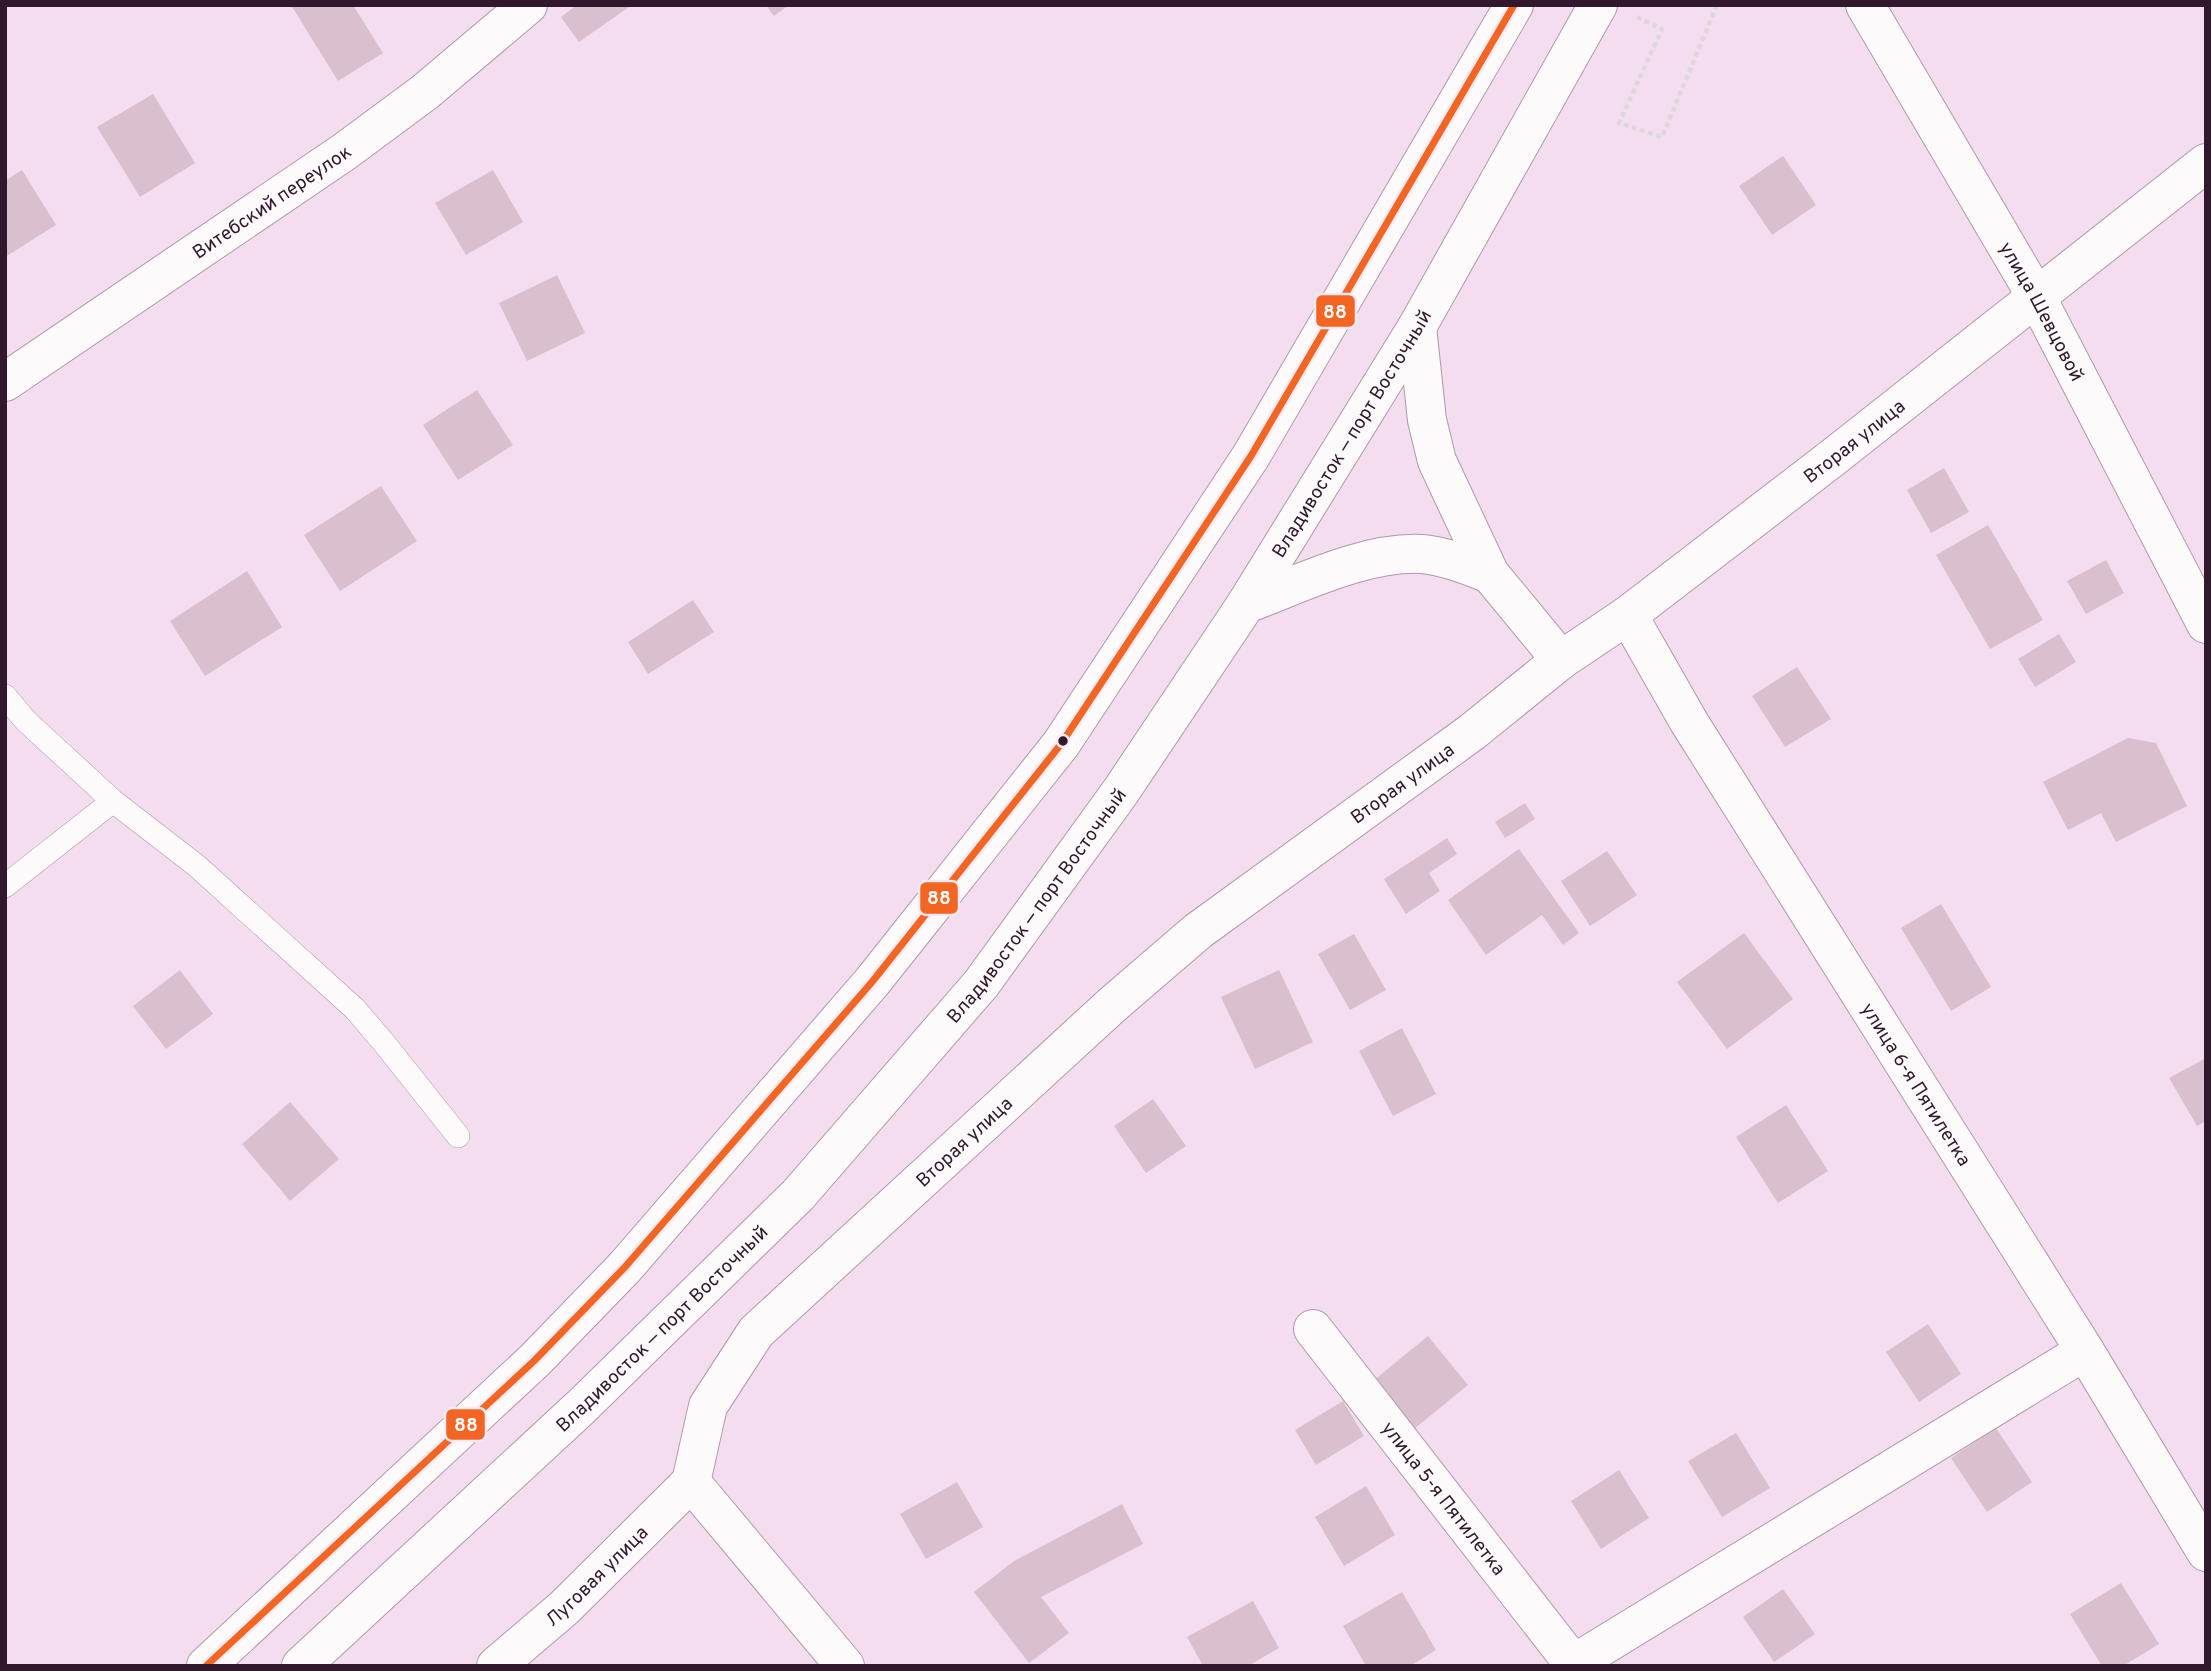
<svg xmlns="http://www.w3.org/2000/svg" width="2211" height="1671" font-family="Overpass,sans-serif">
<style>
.building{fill:#dac0ce}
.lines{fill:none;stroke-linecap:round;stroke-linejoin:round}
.service-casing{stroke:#af99aa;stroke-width:24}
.minor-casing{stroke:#af99aa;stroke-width:40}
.secondary-casing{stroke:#af99aa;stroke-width:40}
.trunk-casing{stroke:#af99aa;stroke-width:40}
.path{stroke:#ded7dc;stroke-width:4.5;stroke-dasharray:5 3.5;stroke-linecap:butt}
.service{stroke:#fdfafc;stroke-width:23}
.minor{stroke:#fdfafc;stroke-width:38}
.secondary{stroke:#fdfafc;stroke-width:38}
.trunk{stroke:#fdfafc;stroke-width:38}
.bus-1-casing{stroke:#f9ebf5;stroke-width:12}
.bus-1{stroke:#f26522;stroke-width:7}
.bus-dot{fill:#31182c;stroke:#f9ebf5;stroke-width:2.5}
.labels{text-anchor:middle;stroke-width:5;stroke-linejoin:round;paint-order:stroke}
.street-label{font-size:19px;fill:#31182c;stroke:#f9ebf5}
.line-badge{stroke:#f9ebf5;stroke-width:2.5}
.badge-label{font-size:19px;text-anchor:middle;font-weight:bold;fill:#fff}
</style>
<rect width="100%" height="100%" fill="#f4ddee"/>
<path class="building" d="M291,5H353L383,53L338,81Z
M577,5H632L579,42L561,17Z
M766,5H789L774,16Z
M153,94L195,163L140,197L97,127Z
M1783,156L1816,205L1772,235L1739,186Z
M22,170L56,225L5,257V181Z
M493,170L523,222L466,255L435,203Z
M557,275L585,333L527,361L499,303Z
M477,390L513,445L458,480L423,425Z
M1944,468L1969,512L1931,533L1907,490Z
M381,486L417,541L340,591L304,535Z
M1988,525L2043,620L1990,649L1936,555Z
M2106,560L2124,593L2086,614L2067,581Z
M247,571L282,627L205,676L170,621Z
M693,600L714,632L648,674L628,642Z
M2059,634L2076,662L2035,687L2018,659Z
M1797,667L1831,719L1785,747L1752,696Z
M2128,738L2156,743L2187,806L2116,842L2101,813L2068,830L2043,782Z
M1525,803L1535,819L1505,838L1495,822Z
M1447,838L1457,854L1429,873L1440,891L1406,914L1384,879Z
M1519,849L1579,933L1563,945L1542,915L1486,955L1448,900Z
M1607,851L1637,895L1590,926L1561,881Z
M1941,904L1991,987L1951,1011L1901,928Z
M1744,933L1793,999L1727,1049L1677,982Z
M1354,934L1386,990L1350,1010L1318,954Z
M180,970L213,1014L166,1049L133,1006Z
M1279,970L1313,1042L1255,1069L1221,997Z
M1402,1028L1436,1094L1393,1116L1359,1051Z
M2206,1058V1121L2197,1126L2169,1078Z
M1153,1099L1186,1146L1146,1173L1114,1126Z
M290,1102L339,1159L290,1201L242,1144Z
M1786,1105L1828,1171L1778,1203L1736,1137Z
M1928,1324L1961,1374L1919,1402L1886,1352Z
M1428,1336L1468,1385L1414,1429L1374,1380Z
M1343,1401L1364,1436L1316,1465L1295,1430Z
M1996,1428L2032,1482L1987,1512L1951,1458Z
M1736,1433L1770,1488L1722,1517L1688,1461Z
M1619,1470L1649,1518L1601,1549L1571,1501Z
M957,1482L983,1527L926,1559L900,1514Z
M1366,1486L1395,1535L1344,1566L1315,1517Z
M1122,1504L1143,1544L1041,1597L1069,1633L1029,1663L974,1592L1014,1561Z
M2121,1583L2159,1644L2123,1666H2102L2070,1614Z
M1783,1589L1815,1634L1774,1662L1743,1617Z
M1402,1592L1436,1650L1410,1666H1366L1343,1626Z
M1253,1601L1279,1648L1248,1666H1203L1187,1637Z"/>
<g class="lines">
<g class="service-casing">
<path id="service" d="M5,696L26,721L113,801L197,866L355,1009L384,1043L458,1136
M5,886L113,801"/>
</g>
<g class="minor-casing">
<g id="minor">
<path id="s1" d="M1865,5L2036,296L2206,624"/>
<path id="s2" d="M5,382L344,152L425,92L528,5"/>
<path id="s3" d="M1628,615L1689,722L2085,1351L2206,1552"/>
<path id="s4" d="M1561,660L1628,615L1831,459L2206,163"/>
<path id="s5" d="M1313,1329L1575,1666"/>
<path d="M1570,1666L2085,1351"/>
</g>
</g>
<g class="secondary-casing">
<g id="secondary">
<path d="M1246,604C1300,584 1365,551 1422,554C1445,556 1469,566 1490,574"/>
<path id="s6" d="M691,1482L708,1406L756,1332L1112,1005L1198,931L1472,732L1561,660L1490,574L1437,461L1427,420L1417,327"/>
<path d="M691,1482L845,1666"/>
<path id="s7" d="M496,1666L564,1608L691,1482"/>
</g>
</g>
<g class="trunk-casing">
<g id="trunk">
<path d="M206,1666L535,1360L625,1267L872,982L1061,744L1251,456L1514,5"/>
<path id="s8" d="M301,1666L581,1407L798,1195L981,984L1121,791L1246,604L1417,327L1598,5"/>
</g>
</g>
<path class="path" d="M1399,5H1400
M1637,17L1662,29L1619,123L1662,137L1717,5"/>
<use href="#service" class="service"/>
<use href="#minor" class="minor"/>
<use href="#secondary" class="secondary"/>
<use href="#trunk" class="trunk"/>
<g class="bus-1-casing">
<path id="bus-1" d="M206,1666L535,1360L625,1267L872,982L1061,744L1251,456L1514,5"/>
</g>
<use href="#bus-1" class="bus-1"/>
</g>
<circle class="bus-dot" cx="1063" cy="741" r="6"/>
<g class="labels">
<g class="street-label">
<text dy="7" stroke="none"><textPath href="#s2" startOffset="322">Витебский переулок</textPath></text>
<text dy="7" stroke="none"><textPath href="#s1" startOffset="354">улица Шевцовой</textPath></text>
<text dy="7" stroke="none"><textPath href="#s8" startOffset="1628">Владивосток — порт Восточный</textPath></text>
<text dy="7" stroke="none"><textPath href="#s4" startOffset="366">Вторая улица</textPath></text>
<text dy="7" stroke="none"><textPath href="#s6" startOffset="1015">Вторая улица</textPath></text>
<text dy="7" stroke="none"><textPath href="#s8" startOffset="1060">Владивосток — порт Восточный</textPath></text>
<text dy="7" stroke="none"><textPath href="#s3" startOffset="551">улица 6-я Пятилетка</textPath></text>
<text dy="7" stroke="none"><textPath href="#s6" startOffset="448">Вторая улица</textPath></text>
<text dy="7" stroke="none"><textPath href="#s8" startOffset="494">Владивосток — порт Восточный</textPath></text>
<text dy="7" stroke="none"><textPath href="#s5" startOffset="214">улица 5-я Пятилетка</textPath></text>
<text dy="7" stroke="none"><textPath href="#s7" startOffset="135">Луговая улица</textPath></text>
</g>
</g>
<g class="line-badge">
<rect x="1315" y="294" width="41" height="34" rx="7" fill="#f26522"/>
<rect x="919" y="881" width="40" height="34" rx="7" fill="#f26522"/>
<rect x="445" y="1408" width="41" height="33" rx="7" fill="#f26522"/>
</g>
<g class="badge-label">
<text x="1335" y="318">88</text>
<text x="939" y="904">88</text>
<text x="466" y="1431">88</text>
</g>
<rect width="2211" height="1671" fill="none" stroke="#31182c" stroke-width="14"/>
</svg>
